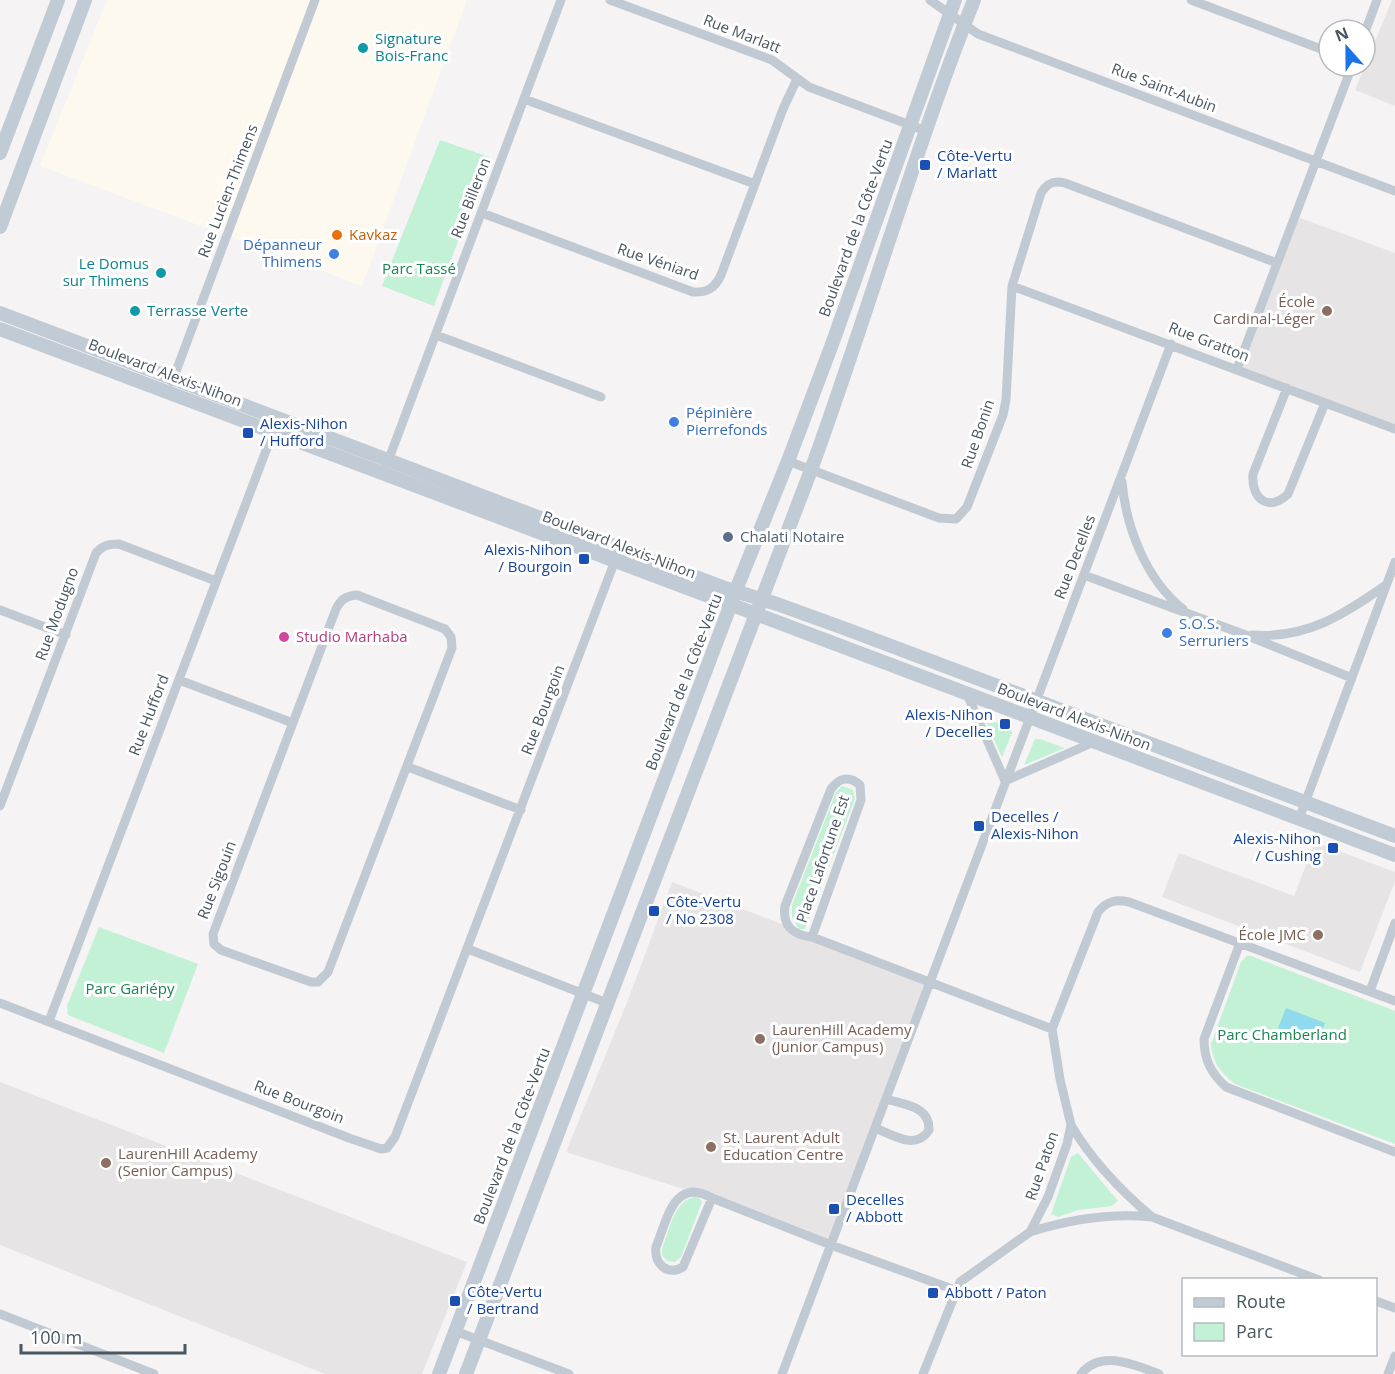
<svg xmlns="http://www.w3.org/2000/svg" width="1395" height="1374" font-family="'Open Sans',sans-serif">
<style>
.commercial{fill:#fdf9ef}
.education{fill:#e6e4e5}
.green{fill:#c3f1d5}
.water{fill:#90daee}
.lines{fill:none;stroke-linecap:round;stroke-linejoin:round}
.street{stroke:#c1cad2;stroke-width:9}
.secondary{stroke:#c1cbd6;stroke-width:14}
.culture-dot{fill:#0f9aa8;stroke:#fff;stroke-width:2}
.transit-dot{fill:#1a4fb4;stroke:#fff;stroke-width:2}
.food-dot{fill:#e8710a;stroke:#fff;stroke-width:2}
.shop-dot{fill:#3f7fe0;stroke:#fff;stroke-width:2}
.education-dot{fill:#8d6e63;stroke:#fff;stroke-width:2}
.service-dot{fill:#5c6f8a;stroke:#fff;stroke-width:2}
.hotel-dot{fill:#d1479c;stroke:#fff;stroke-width:2}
.labels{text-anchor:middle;stroke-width:6;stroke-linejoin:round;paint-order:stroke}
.street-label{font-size:15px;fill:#4a5661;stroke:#fff}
.culture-label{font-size:15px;fill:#0d838f;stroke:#fff;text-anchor:start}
.transit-label{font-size:15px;fill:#164399;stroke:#fff;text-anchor:start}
.food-label{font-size:15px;fill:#c56008;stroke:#fff;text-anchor:start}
.shop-label{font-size:15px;fill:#366cbe;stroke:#fff;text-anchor:start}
.park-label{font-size:15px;fill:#17864f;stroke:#fff}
.education-label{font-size:15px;fill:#785e54;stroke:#fff;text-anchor:start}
.service-label{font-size:15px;fill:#4e5e75;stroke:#fff;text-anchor:start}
.hotel-label{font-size:15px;fill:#b23c85;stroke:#fff;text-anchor:start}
</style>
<rect width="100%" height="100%" fill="#f5f3f3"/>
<path class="commercial" d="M107,0H467L362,286L40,166Z"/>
<path class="education" d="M1392,0H1395V106L1355,90Z
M1295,216L1395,253V429L1237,369Z
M1315,842L1395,872V881L1360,972L1162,897L1179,853L1294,896Z
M672,882L930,981L831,1245L712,1198L566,1152L628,1000Z
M0,1082L467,1262L422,1374H325L0,1245Z"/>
<path class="green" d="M440,140L489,157L434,306L382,286Z
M984,718L1011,728L1012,733L1002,757Z
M1035,739H1040L1065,748L1024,765Z
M842,786L853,790L855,799L805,929H799L792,917V905L836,792Z
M99,927L198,964L164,1053L68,1015L67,1006Z
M1247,956H1251L1395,1011V1144L1235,1084C1221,1073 1212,1062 1211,1044L1241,962Z
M1078,1153L1118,1201L1112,1206L1078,1210L1058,1217L1051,1214L1071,1157Z
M698,1196L702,1202L681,1257L675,1262L667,1261L662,1255V1249C670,1229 674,1199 698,1196Z"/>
<path class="water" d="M1286,1008L1325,1023L1317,1043L1278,1028Z"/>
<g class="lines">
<path class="street" d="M610,0L772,60L809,87L926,131
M930,0L978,34L1395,191
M1191,0L1329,52
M1365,32L1377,0
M524,99L755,184
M482,213L693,292C707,293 715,288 721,275L783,109L797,79
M1012,286L1395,429
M436,335L601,397
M1237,369L1352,66
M172,382L315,0
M1287,388L1253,474C1251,498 1268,513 1288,494L1325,403
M788,461L939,518L956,519L967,507L1003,415L1006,400L1012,286L1041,193C1047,183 1054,180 1065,183L1277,263
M387,464L561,0
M1122,482C1126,527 1146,580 1183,609
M1084,575L1243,634L1352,678
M357,595L445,629L451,637L452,648L328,972L318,982H311L221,950L214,944L213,934L336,609C341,599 346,596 357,595Z
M0,610L66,635
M1252,635C1307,639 1343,615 1386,585
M179,680L293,723
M967,694L1005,781
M408,767L521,810
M1005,781L1094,742
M0,806L96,553C103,545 109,544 119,544L216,581
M1299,819L1395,562
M812,937L861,800L860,785C849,775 839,778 831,789L785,906C782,926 793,935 812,937L1052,1029
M1240,943L1204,1039C1204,1060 1211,1073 1226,1087L1395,1152
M468,949L607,1003
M1370,991L1395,923
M0,1003L349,1138L381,1149L387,1148L395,1137L616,558
M49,1021L275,427
M1071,1125C1092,1161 1120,1190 1152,1217
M875,1128C893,1135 916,1151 929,1130C930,1106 905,1105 886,1099
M712,1198L683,1267C667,1276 654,1264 656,1247C667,1220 674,1176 712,1198L831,1245L955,1290
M1030,1232C1071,1219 1110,1213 1152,1217L1319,1280
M1376,1301L1395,1308
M0,1314L154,1374
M455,1331L569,1374
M782,1374L1171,344
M923,1374L960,1282L1030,1232L1048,1197L1067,1144L1071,1125L1060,1079L1052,1029L1098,912C1107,901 1116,899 1129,902L1395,1001
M1081,1374C1101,1349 1135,1365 1159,1374
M1388,1374L1395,1356"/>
<path class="secondary" d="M0,153L58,0
M0,227L85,0
M0,313L725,588L777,604L846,629L1395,836
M0,329L1395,855
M439,1374L740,580L788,461L831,347L955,0
M466,1374L811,470C868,314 913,154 974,0"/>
</g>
<g class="culture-dot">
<circle cx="363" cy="48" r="6"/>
<circle cx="161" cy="273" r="6"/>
<circle cx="135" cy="311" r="6"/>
</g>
<g class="transit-dot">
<rect x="919" y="159" width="12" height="12" rx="3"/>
<rect x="242" y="427" width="12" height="12" rx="3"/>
<rect x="578" y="553" width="12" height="12" rx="3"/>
<rect x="999" y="718" width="12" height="12" rx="3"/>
<rect x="973" y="820" width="12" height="12" rx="3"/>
<rect x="1327" y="842" width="12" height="12" rx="3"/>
<rect x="648" y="905" width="12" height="12" rx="3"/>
<rect x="828" y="1203" width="12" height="12" rx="3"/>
<rect x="927" y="1287" width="12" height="12" rx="3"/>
<rect x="449" y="1295" width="12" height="12" rx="3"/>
</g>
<circle class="food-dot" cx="337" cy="235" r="6"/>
<g class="shop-dot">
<circle cx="334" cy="254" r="6"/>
<circle cx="674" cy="422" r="6"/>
<circle cx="1167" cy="633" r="6"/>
</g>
<g class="education-dot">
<circle cx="1327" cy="311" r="6"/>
<circle cx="1318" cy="935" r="6"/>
<circle cx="760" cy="1039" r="6"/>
<circle cx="711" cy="1147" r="6"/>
<circle cx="106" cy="1163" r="6"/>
</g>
<circle class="service-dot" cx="728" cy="537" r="6"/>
<circle class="hotel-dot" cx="284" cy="637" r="6"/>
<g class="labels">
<g class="street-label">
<text transform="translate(742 34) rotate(21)" y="5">Rue Marlatt</text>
<text transform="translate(1164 88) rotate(21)" y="5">Rue Saint-Aubin</text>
<text transform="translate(228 191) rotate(-69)" y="5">Rue Lucien-Thimens</text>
<text transform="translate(471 198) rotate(-69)" y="5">Rue Billeron</text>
<text transform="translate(856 228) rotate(-70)" y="5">Boulevard de la Côte-Vertu</text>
<text transform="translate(658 262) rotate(19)" y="5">Rue Véniard</text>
<text transform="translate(1209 342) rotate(21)" y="5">Rue Gratton</text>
<text transform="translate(165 373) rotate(21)" y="5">Boulevard Alexis-Nihon</text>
<text transform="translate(978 434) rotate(-71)" y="5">Rue Bonin</text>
<text transform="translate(619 545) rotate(21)" y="5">Boulevard Alexis-Nihon</text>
<text transform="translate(1075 557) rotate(-69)" y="5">Rue Decelles</text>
<text transform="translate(57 614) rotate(-70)" y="5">Rue Modugno</text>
<text transform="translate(684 682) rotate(-69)" y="5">Boulevard de la Côte-Vertu</text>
<text transform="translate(543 710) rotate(-69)" y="5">Rue Bourgoin</text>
<text transform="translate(149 715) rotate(-69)" y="5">Rue Hufford</text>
<text transform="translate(1074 717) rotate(21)" y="5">Boulevard Alexis-Nihon</text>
<text transform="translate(823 859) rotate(-71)" y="5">Place Lafortune Est</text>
<text transform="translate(217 880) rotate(-69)" y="5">Rue Sigouin</text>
<text transform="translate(299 1102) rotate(21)" y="5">Rue Bourgoin</text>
<text transform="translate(512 1136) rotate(-69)" y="5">Boulevard de la Côte-Vertu</text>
<text transform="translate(1042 1166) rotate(-71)" y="5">Rue Paton</text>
</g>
<g class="culture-label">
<text x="375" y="44">Signature<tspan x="375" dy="17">Bois-Franc</tspan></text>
<text x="149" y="269" text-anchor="end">Le Domus<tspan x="149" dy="17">sur Thimens</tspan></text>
<text x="147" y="316">Terrasse Verte</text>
</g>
<g class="transit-label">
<text x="937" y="161">Côte-Vertu<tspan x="937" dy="17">/ Marlatt</tspan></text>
<text x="260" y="429">Alexis-Nihon<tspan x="260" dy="17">/ Hufford</tspan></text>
<text x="572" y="555" text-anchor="end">Alexis-Nihon<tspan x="572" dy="17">/ Bourgoin</tspan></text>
<text x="993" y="720" text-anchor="end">Alexis-Nihon<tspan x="993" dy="17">/ Decelles</tspan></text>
<text x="991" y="822">Decelles /<tspan x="991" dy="17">Alexis-Nihon</tspan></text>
<text x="1321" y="844" text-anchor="end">Alexis-Nihon<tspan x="1321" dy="17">/ Cushing</tspan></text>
<text x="666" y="907">Côte-Vertu<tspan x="666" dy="17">/ No 2308</tspan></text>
<text x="846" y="1205">Decelles<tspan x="846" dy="17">/ Abbott</tspan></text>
<text x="467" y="1297">Côte-Vertu<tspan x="467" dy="17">/ Bertrand</tspan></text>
<text x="945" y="1298">Abbott / Paton</text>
</g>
<g class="food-label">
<text x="349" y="240">Kavkaz</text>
</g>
<g class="shop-label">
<text x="322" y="250" text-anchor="end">Dépanneur<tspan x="322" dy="17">Thimens</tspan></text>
<text x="686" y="418">Pépinière<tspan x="686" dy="17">Pierrefonds</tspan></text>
<text x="1179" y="629">S.O.S.<tspan x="1179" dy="17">Serruriers</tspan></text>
</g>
<g class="park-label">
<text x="419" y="274">Parc Tassé</text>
<text x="130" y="994">Parc Gariépy</text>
<text x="1282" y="1040">Parc Chamberland</text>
</g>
<g class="education-label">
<text x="1315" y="307" text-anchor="end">École<tspan x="1315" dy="17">Cardinal-Léger</tspan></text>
<text x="1306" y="940" text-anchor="end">École JMC</text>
<text x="772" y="1035">LaurenHill Academy<tspan x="772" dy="17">(Junior Campus)</tspan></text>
<text x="723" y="1143">St. Laurent Adult<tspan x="723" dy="17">Education Centre</tspan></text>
<text x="118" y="1159">LaurenHill Academy<tspan x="118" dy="17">(Senior Campus)</tspan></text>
</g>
<g class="service-label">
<text x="740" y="542">Chalati Notaire</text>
</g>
<g class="hotel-label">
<text x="296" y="642">Studio Marhaba</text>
</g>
</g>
<rect x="1182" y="1278" width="195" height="78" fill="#ffffff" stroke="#b7bbc0" stroke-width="1.5"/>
<rect x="1194" y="1298" width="30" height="9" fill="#c1cbd6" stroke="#b7bbc0" stroke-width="1.5"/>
<text x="1236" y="1308" font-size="18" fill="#4a5661">Route</text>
<rect x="1194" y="1323" width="30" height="18" fill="#c3f1d5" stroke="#b7bbc0" stroke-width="1.5"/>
<text x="1236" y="1338" font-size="18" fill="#4a5661">Parc</text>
<g transform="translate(1347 48) rotate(339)"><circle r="28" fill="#ffffff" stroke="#b7bbc0" stroke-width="1.5"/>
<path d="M0-4.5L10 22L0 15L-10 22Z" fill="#1a73e8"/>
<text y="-9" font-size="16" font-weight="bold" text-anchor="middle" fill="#4a5661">N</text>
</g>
<path d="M21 1344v9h164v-9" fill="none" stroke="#4a5661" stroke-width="3"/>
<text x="30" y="1344" font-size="18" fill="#4a5661" stroke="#ffffff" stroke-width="4.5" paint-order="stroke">100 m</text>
</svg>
